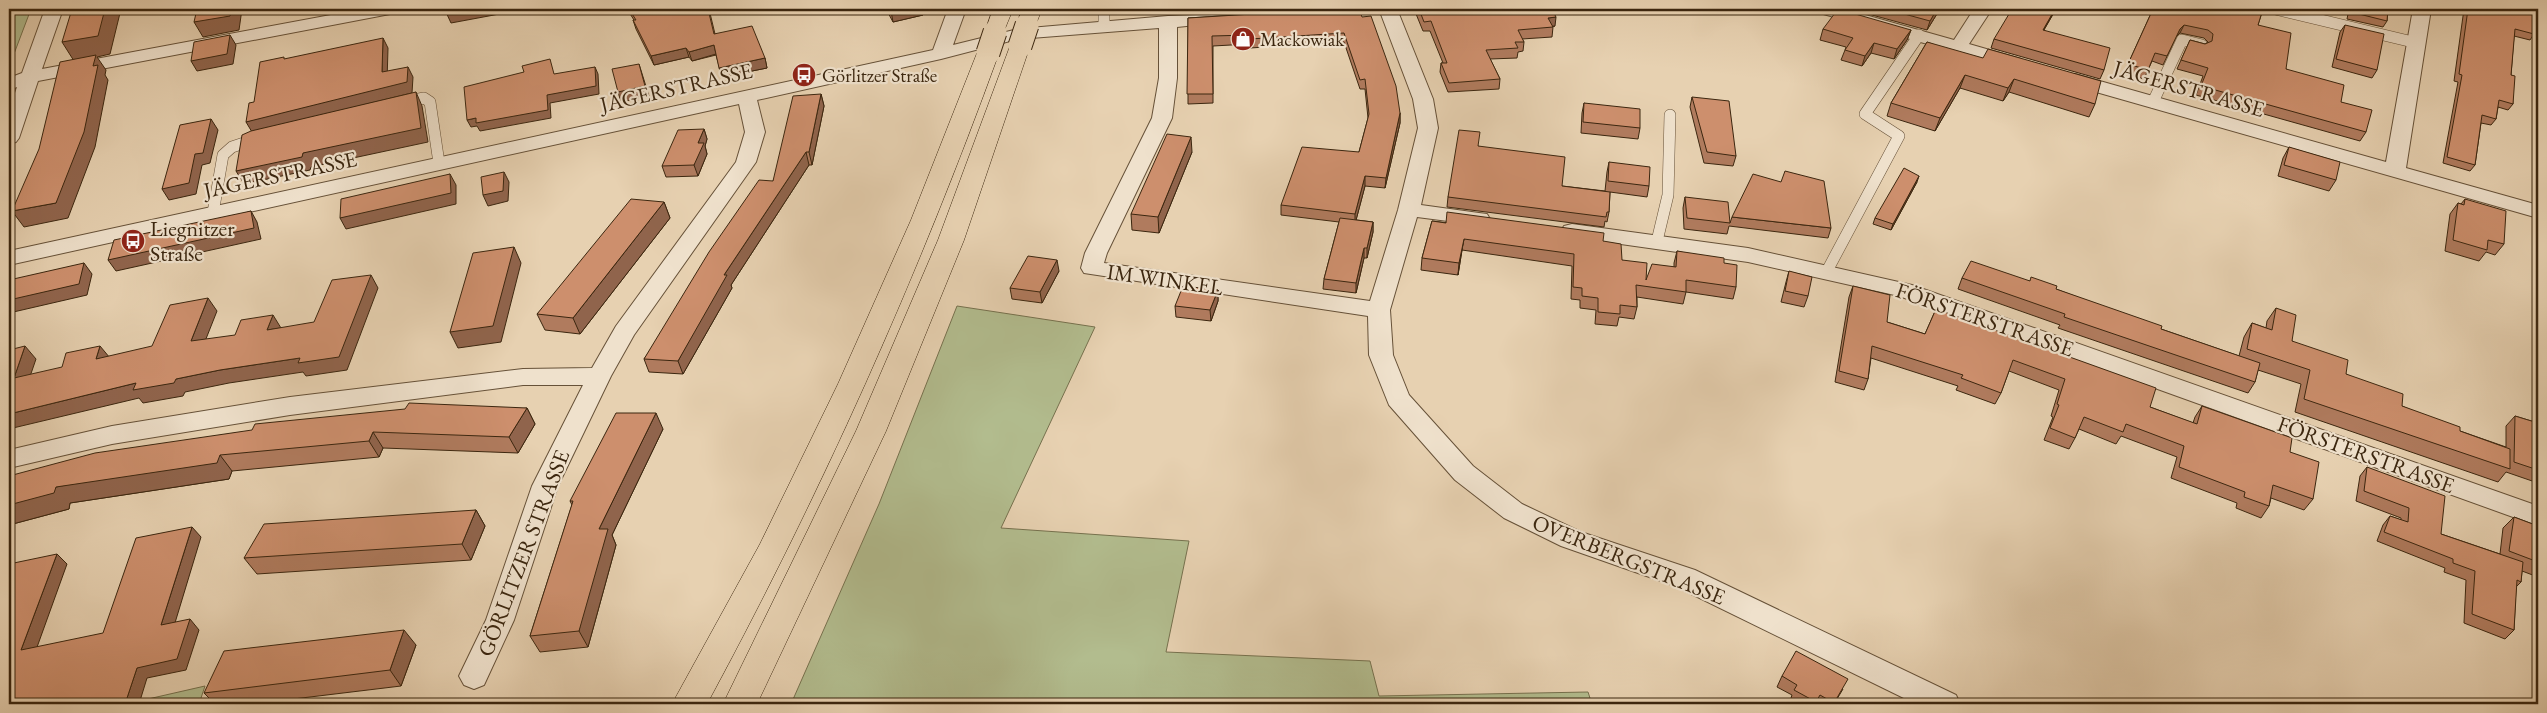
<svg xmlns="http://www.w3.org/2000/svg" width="2547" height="713" font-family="'EB Garamond',serif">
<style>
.green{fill:#b2bc8e;stroke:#76714e}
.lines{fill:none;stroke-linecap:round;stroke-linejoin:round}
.lane-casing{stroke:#665138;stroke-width:12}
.street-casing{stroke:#665138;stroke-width:2}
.highway-casing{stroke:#3b260f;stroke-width:1}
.lane{stroke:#efe1cc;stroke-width:11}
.street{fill:#efe1cc;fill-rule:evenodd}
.highway{fill:#e7d1b1;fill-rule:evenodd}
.highway-bridge-casing{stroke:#3b260f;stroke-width:25;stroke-linecap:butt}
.highway-bridge{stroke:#e7d1b1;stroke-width:23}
.wall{fill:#b07b5e;stroke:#3b260f}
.shaded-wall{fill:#90644c;stroke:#3b260f}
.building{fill:#cd8f6d;stroke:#3b260f}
.labels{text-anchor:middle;stroke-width:4.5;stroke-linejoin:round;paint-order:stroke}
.far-poi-label{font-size:19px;fill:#3b260f;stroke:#efe1cc;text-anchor:start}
.street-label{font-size:22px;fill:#3b260f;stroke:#efe1cc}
.poi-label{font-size:22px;fill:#3b260f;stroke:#efe1cc;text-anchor:start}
</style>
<rect width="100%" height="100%" fill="#e7d1b1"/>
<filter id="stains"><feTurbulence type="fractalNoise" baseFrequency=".004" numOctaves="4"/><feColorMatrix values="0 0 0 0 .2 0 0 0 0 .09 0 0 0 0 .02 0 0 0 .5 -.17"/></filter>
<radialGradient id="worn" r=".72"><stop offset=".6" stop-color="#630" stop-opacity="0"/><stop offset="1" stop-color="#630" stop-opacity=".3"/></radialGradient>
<path class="green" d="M9,9H31L9,67Z
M957,306L1095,327L1001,528L1189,541L1166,652L1370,661L1379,696L1588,692L1592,704H791L879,504Z
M205,686L199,704H146L148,699Z"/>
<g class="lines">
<g class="lane-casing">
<path id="lane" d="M1104,9V26
M1210,9L1212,19
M2275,9L2417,43
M404,102L424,98L430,102L439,163
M2153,102L2182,40L2202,45
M213,213L223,155L232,147L256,139
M1657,241L1668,195L1670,115
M1827,271L1899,136L1865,114L1919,35"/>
</g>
<g class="street-casing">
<path id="street" d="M45,9H63L42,69L363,9H399L396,13L390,14L38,81L19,138L16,142L9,144V111L17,87L9,90V78L22,73Z
M948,9H966L953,45L1018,29L1168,16L1225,14L1228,18L1225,22L1177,27V78L1172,118L1107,253L1104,263L1370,301L1398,210L1418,128L1413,99L1379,9H1397L1433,99L1438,128L1421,205L1479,213L1487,214L1490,219L1487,224L1479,225L1417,217L1390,310L1393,355L1409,395L1473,466L1522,504L1581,532L1695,570L1956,695L1960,704H1916L1675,586L1561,546L1504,518L1455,480L1389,405L1369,355L1368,316L1084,273L1081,268L1085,253L1152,118L1159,78V28L1018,39L941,59L757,100L765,132L756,162L634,335L611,376L558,486L514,620L484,685L474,689L464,685L459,676L486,620L532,486L583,385H523L290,415L112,444L9,468V450L112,426L290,397L523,369L592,368L616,326L736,162L745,132L739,104L9,265V251L933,50Z
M1817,9H1844L1954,40L1974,9H1992L1969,44L2021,59L2023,63L2021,67H2007L1820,13Z
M2413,9H2431L2406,168L2538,205V218L2061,82L2059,78L2061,74H2075L2386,162Z
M1572,224L1748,248L1912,285L2538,506V526L1899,296L1748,262L1564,236L1561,231L1564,226Z"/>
</g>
<g class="highway-casing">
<path id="highway" d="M993,9H1013L1002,36L995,38L988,36L985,32Z
M1022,9H1042L1034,29L1027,31L1020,29L1017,25Z
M1020,40L1027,42L1030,46L964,240L886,431L757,704H723L856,431L938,240L1010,46L1013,42Z
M988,47L995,49L999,53C917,279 821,493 707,704H672L760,544L838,384L911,220L977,53L981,49Z"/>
</g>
<use href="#lane" class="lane"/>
<use href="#street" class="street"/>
<use href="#highway" class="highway"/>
<g class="highway-bridge-casing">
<path id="highway-bridge" d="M1020,46L1027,25
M988,53L995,32"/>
</g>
<use href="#highway-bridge" class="highway-bridge"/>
</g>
<path class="wall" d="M627,9H709L715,34L765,58L767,68L722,77L716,55L692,61L689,57L654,65L636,29L633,20H634Z
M886,9H922L923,15L893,22Z
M1188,9H1203V13L1189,14Z
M1217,9H1260L1218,12Z
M1333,9L1400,113V123L1385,188L1365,186L1356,220L1373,222V232L1367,258H1364L1356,293L1323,289L1324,279L1339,222L1281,215V205L1359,152L1368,118L1365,89H1360L1344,42L1250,48L1249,44L1213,46V103L1188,104V18Z
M1414,9H1456L1457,10L1555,26H1553V27L1552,37L1522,39L1524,42L1523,51L1518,52L1517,58L1490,59L1500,79L1499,89L1448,92L1440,72L1441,63H1443L1430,31H1423Z
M1850,9H1940L1927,30Z
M2056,9L2044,30L2104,70L2100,79L1991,48L1994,39Z
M2153,9L2195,13L2196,9H2263L2258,25L2286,69L2341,102L2366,132L2360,141L2196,95L2203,76L2177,69L2190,40L2205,44L2208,42L2204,38L2180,33L2176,37L2163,65L2152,61L2144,79L2124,73Z
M2349,9H2388L2387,21L2383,27L2347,19Z
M2464,9H2538L2534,34L2530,40L2514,36L2511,75L2513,104L2508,110L2498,107L2496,119L2491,125L2481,123L2475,165L2470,171L2443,163L2458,82L2454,81Z
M2345,25L2377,70L2372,78L2332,67L2340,32Z
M1823,29L1911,30L1907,40L1894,59L1871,53L1862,66L1841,60L1845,50L1846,47L1820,40Z
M1927,42L2095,104L2089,117L2009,92L2003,101L1960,88L1935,131L1887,116L1891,103Z
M821,94L824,106L812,165H809L731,285L732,288L683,374L649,372L644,359L773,181Z
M1692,97L1736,156L1733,166L1704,163L1690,107Z
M1584,103L1640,128L1638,139L1581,133L1582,113Z
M704,129L707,139L705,146L707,154L698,176L666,177L662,166Z
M1478,146L1562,186L1605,191L1607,172L1609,162L1649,186L1647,197L1610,192L1609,212L1607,222L1605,221L1604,227L1447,207L1448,197Z
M2289,147L2336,180L2329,191L2278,176L2283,158Z
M1192,152L1159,233L1132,230L1131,214Z
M1917,182L1891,230L1873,224L1875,218Z
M1685,197L1730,223L1732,217L1831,228L1828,238L1729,226L1727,234L1684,229L1683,208Z
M2465,199L2504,244L2495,255L2486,252L2479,261L2445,251L2450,214L2458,203L2461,204Z
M664,202L670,218L580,334L545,330L537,314Z
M1432,221L1603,241L1622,260L1646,280L1674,267V263L1677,251L1724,263L1736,287L1733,299L1686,292L1683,304L1637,297V307L1634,319L1619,317L1617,326L1595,324L1596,310L1580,308V300L1571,299L1572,266L1462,250L1458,275L1421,270L1422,258Z
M1059,271L1042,303L1012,299L1010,288Z
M1789,271L1808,296L1804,307L1781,302L1786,282Z
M1962,278L2029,281L2056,289L2161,329L2239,356L2244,337L2252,323L2266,328L2267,321L2276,308L2292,341L2346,374L2402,406L2460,431L2506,447V426L2515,416L2538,423V483L2506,472L2498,482L2295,412L2301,384L2258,370L2255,382L2248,393L2058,328L2060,325L1958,289Z
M1853,286L1887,322L1925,334L1936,309L2150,407L2193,423L2195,417L2202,406L2290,452L2313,499L2304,510L2271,498L2269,506L2261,518L2236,508L2237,503L2171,478L2177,457L2121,436L2116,444L2079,429L2075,438L2069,449L2044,440L2053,417L2051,416L2059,390L2009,371L2001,393L1995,404L1956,390L1958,386L1871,358L1868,379L1864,390L1835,382L1849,297Z
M1218,290V301L1211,321L1176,317L1175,306Z
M527,408L535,424L518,453L383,448L379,457L232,471L229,479L70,503L69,509L9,525V476Z
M663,429L612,535L616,545L588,647L540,652L530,636L572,505L570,501Z
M2367,467L2441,534L2500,554L2503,528L2514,517L2538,526V577L2522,571L2521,582L2516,587L2514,630L2505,639L2464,623L2466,580L2444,572L2445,568L2377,541L2383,525L2390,516L2401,520V518L2356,501L2360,476Z
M476,510L485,526L471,560L257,574L244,558Z
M416,645L401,686L252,704H215L204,693Z
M1782,676L1843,689L1834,704H1796L1790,701L1792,695L1777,687Z"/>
<path class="shaded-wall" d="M105,9H121L110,54L97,57L106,70L105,75L108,80L95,147L68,218L24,227L12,211L56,203L74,61L62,42Z
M232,9H242L239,30L203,37L194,22Z
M453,9H541L522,13L521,10L451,23L445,10Z
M903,9H922L923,15L893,22L891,11Z
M1937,9H1940L1927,30L1930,21Z
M2055,9H2056L2039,38L2043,30Z
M1556,17L1555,26L1546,27L1548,18Z
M2184,25L2180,33L2175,37L2180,29Z
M1911,30L1907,40L1894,59L1897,49Z
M230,35L236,45L233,64L197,71L191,61Z
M383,38L388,48L387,82L382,72Z
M1874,43L1871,53L1862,66L1865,56Z
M714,45L716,54L692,61L689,52Z
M686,48L689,57L654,65L651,56Z
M765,58L767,68L722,77L719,68Z
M639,64L649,96L621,102L618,92Z
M408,67L413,77L412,93L252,132L246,122Z
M595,67L598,74L599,94L550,103L551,118L480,131L477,126L471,127L467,120L476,118L547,95Z
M1965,75L1960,88L1935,131L1940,118Z
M2014,79L2009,92L2003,101L2008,88Z
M416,92L422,106L428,142L311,167L310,170L244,184L236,171L303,153Z
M821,94L824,106L812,165L809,152Z
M1400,113V123L1385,188L1386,178Z
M211,119L218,130L210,163L202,165L196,194L169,200L162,189L195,154Z
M704,129L707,139L705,146L707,154L698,176L694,165L698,143Z
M1191,137L1192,152L1159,233L1158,217Z
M806,152L809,165L731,285L732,288L683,374L678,361L724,275Z
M504,172L509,182L508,201L488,206L483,195Z
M450,174L456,185V204L346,229L340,218Z
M1365,176V186L1355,224V214Z
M1919,176L1917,182L1891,230L1893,224Z
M664,202L670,218L580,334L573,318Z
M251,211L257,222L261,239L116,271L108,260Z
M1373,222V232L1367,258V248Z
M1464,239L1462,250L1458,275L1459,263Z
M514,247L521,263L501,342L458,348L450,332Z
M1364,248V258L1356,293V283Z
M1057,260L1059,271L1042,303L1040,292Z
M84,263L92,274L87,295L9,313V300Z
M371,275L378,288L347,370L306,376L303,372L229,383L185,392L183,396L143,403L139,398L13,428L11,434L9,435V414L136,383L176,379L220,370L300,358Z
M1218,290V301L1211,321L1210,310Z
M208,298L217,311L200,354L191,341Z
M273,315L281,328L267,330Z
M25,346L36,359L25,391L14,378Z
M100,346L110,358L96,359Z
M527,408L535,424L518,453L509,437Z
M656,413L663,429L612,535L616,545L588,647L579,631L599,529Z
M373,432L383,448L379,457L369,441Z
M220,455L232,471L229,479L70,503L69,509L9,525V505L56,487Z
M476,510L485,526L471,560L462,544Z
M192,527L201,537L171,636L161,625Z
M57,554L67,564L32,661L21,650Z
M190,619L199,630L186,670L147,678L139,704H125L137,668Z
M404,630L416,645L401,686L390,670Z"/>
<path class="building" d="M72,9H105L98,36L62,42Z
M197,9H232L230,16L194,22Z
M629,9H708L714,34L752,26L765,58L719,68L714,45L689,52L686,48L651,56L633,20H636Z
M889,9H903L891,11Z
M1333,9H1359L1362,17L1371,16L1396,86L1400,113L1386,178L1365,176L1355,214L1281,205L1302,147L1359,152L1369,114L1365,79L1360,80L1344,33L1250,39L1249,35L1212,36L1213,94H1187L1188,18Z
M1419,9H1456L1457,10L1473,9H1552L1556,17L1548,18L1553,27L1518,30L1524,42H1515L1518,48L1486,50L1500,79L1449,83L1441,63H1447L1431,21L1424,22Z
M1838,9L1911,30L1897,49L1874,43L1865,56L1845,50L1853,38L1823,29Z
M1886,9H1937L1930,21Z
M2012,9H2055L2043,30L2110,48L2104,70L1994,39Z
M2153,9H2169L2197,14L2198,9H2263L2258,25L2291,33L2286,69L2344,85L2341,102L2372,110L2366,132L2201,86L2208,68L2181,60L2190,40L2205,44L2212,41L2213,34L2208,30L2184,25L2180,29L2167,56L2155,53L2148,70L2128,64Z
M2351,9H2388L2387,21L2351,12Z
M2468,9H2538L2534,34L2515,29L2511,75L2515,76L2513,104L2499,100L2496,119L2482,115L2475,165L2447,157L2462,75L2459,74Z
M2345,25L2384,34L2377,70L2336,59Z
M230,35L227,54L191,61L194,42Z
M383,38L382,72L408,67L407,82L246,122L249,103L254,102L260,62L284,57V59Z
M1927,42L1983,58L1988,49L2101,81L2095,104L2014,79L2008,88L1965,75L1940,118L1891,103Z
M96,55L93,66L98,65L84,132L56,203L12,211L39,149L60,62Z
M550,59L554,74L595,67L596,86L547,95L548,110L476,123V118L467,120L464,87L524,72L522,66Z
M639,64L645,86L618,92L612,69Z
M416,92L421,128L303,153L302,157L236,171L242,135L251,131Z
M821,94L809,152H806L724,275H727L678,361L644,359L709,252L759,180L773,181L793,96Z
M1692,97L1729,101L1736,156L1707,152Z
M1584,103L1640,109V128L1583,122Z
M211,119L203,153L195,154L189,183L162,189L180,125Z
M704,129L698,143H704L694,165L662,166L678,130Z
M1459,130L1480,132L1478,146L1565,157L1562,186L1610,192L1609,212H1607L1606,217L1448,197Z
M1167,134L1191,137L1158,217L1131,214Z
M2289,147L2340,162L2336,180L2284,165Z
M1609,162L1650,167L1649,186L1608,181Z
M1904,168L1919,176L1893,224L1875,218Z
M1785,171L1824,181L1831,228L1732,217L1753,174L1781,182Z
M504,172L503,191L483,195L481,177Z
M450,174L451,193L340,218L341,199Z
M1685,197L1728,202L1730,223L1687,218Z
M631,199L664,202L573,318L537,314Z
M2465,199L2506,211L2504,244L2488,240L2487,250L2453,240L2458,203L2464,205Z
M251,211L254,228L108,260L114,240Z
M1447,212L1604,233L1603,241L1621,244L1622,260L1647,263L1646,280L1652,264L1676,267L1677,251L1724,258V263L1737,265L1736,287L1686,280V292L1636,285L1637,307L1620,305V314L1598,312V298L1582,296V288L1573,287L1574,254L1464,239L1459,263L1422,258L1432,221L1446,223Z
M1340,218L1373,222L1367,248H1364L1356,283L1324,279Z
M514,247L493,326L450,332L473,253Z
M1028,256L1057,260L1040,292L1010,288Z
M1971,261L2030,281L2031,277L2057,286L2056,289L2162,326L2161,329L2260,363L2255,382L2064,317L2065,314L1962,278Z
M84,263L79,284L9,300V280Z
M1789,271L1812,277L1808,296L1785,291Z
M371,275L339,357L298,363L300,358L220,370L176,379L174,383L133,390L136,383L9,414V350L25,346L14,378L62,367L66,353L100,346L96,359L152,346L170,305L208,298L191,341L235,335L241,320L273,315L267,330L314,322L332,280Z
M1183,286L1218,290L1210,310L1175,306Z
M1853,286L1890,295L1887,322L1925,334L1936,309L2156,388L2150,407L2197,424L2202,406L2292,438L2290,452L2319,462L2313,499L2273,485L2269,506L2244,497L2245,492L2179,467L2184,446L2126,424L2123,432L2084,417L2075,438L2050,428L2059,405L2057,404L2065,379L2013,360L2001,393L1961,378L1963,375L1872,346L1868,379L1839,371Z
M2276,308L2296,315L2292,341L2348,360L2346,374L2403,394L2402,406L2460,427V431L2510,449V469L2304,399L2310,370L2247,349L2252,323L2272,330Z
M409,403L527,408L509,437L373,432L369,441L220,455L217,463L56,487L54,493L9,505V476L95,453L252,430L255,424L405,409Z
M616,413H656L599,529H608L579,631L530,636L573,501H570Z
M2515,416L2538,423V470L2514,462Z
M2367,467L2445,496L2441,534L2523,562L2521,582L2517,580L2514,630L2472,614L2475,571L2453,563V559L2384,532L2390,516L2408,522L2409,508L2364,491Z
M476,510L462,544L244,558L264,524Z
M2514,517L2538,526V562L2509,551Z
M192,527L161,625L190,619L177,659L137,668L125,704H9V564L57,554L21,650L103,633L136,538Z
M404,630L390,670L204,693L224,651Z
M1796,651L1848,679L1834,703L1820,695L1816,702L1794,690L1797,685L1782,676Z"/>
<defs>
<g id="shop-disc" transform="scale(1.25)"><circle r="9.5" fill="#8f2418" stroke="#efe1cc"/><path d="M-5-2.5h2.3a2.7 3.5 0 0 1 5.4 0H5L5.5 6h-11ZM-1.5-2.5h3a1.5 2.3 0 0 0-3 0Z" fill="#fff"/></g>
<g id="bus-disc" transform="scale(1.25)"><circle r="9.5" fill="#8f2418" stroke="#efe1cc"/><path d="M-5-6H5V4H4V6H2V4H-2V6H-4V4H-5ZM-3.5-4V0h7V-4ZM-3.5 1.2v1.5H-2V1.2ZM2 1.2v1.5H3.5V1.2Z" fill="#fff"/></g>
</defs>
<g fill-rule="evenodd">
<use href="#shop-disc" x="1243" y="39"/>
<use href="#bus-disc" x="804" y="75"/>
<use href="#bus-disc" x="133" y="241"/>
</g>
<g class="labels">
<g class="far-poi-label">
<text x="1260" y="46">Mackowiak</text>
<text x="822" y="82">Görlitzer Straße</text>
</g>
<g class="street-label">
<text transform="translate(676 87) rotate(-13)" y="8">JÄGERSTRASSE</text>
<text transform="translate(2189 88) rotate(16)" y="8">JÄGERSTRASSE</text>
<text transform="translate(280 174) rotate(-12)" y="8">JÄGERSTRASSE</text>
<text transform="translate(1165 279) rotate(8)" y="8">IM WINKEL</text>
<text transform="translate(1985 319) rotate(19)" y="8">FÖRSTERSTRASSE</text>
<text transform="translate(2366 454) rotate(20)" y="8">FÖRSTERSTRASSE</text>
<text transform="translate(523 553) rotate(-69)" y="8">GÖRLITZER STRASSE</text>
<text transform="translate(1629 559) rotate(22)" y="8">OVERBERGSTRASSE</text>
</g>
<g class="poi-label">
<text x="150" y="236">Liegnitzer<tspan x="150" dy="25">Straße</tspan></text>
</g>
</g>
<rect width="2547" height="713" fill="none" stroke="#e7d1b1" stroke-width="30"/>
<rect x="10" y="10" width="2527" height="693" fill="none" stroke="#3b260f" stroke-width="2.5"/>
<rect x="15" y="15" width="2517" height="683" fill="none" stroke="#3b260f"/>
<rect width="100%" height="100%" filter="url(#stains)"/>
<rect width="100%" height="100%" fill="url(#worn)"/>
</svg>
